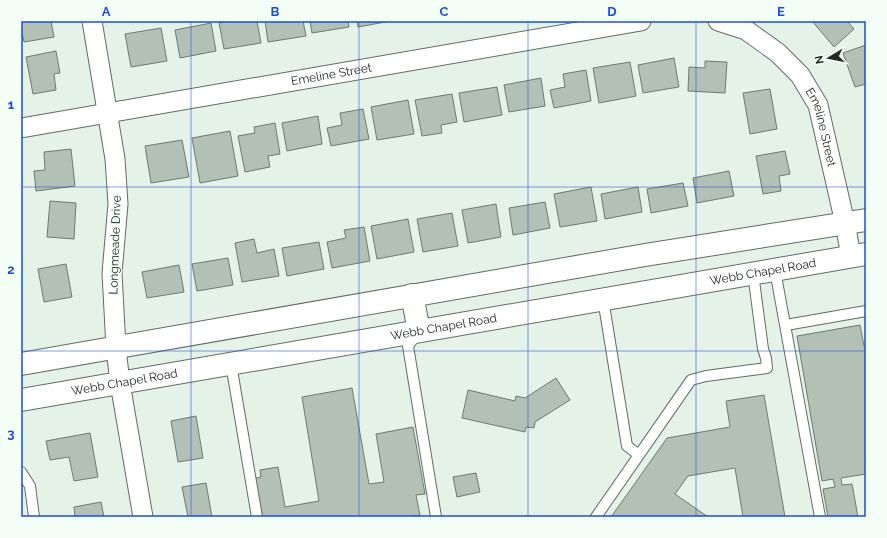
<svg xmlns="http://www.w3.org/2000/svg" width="887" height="538" font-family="Raleway,sans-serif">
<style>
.building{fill:#b2c0b6;stroke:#6d7a71}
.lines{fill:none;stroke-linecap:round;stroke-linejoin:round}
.service-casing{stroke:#606d63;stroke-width:12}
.minor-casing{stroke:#606d63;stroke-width:21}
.secondary-casing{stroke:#606d63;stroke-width:24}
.service{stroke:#fff;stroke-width:10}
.minor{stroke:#fff;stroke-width:19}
.secondary{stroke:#fff;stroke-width:22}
.grid{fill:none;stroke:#1d4ed8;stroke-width:1;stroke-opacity:0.55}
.labels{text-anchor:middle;stroke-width:3;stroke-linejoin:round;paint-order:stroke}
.street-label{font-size:12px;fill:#242a26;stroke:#f3fff6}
.neatline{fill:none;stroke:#1d4ed8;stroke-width:1.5}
.grid-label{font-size:13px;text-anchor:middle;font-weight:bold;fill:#1d4ed8}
</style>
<rect width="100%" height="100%" fill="#e4f2e7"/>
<path class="building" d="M21,21H51L54,37L24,42L21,28Z
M228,21H257L261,43L224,49L219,23Z
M265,21H303L306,36L268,42Z
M310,21H348L349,27L312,33Z
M357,21H391L358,27Z
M812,21H847L854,29L834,47Z
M211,23L216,51L180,58L175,30Z
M161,28L167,61L131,67L125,34Z
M866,45V84L855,87L843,53Z
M56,51L60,73L54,74L56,90L33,94L26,57Z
M674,58L679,87L643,93L638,65Z
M705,61L727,62L725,93L688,91L689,67L705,68Z
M630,62L636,96L599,103L593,68Z
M586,70L591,101L554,108L550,90L565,87L563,74Z
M541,78L545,106L509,112L504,85Z
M497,87L502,115L464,122L459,93Z
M770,89L777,129L750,134L743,93Z
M452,94L457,122L441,125L442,133L422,136L415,100Z
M408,100L414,134L377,140L371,107Z
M363,109L369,139L331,146L327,128L342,125L340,113Z
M318,116L322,144L287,151L282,123Z
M275,123L280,154L268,156L270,167L245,172L238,136L255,133L254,127Z
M230,131L238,176L200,183L192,138Z
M182,140L189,177L151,183L145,146Z
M71,149L75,186L36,191L34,171L45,170L44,152Z
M785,151L790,174L779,176L781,191L763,194L756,156Z
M729,171L734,196L697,203L693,178Z
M683,183L688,206L651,213L647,189Z
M591,187L597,221L560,227L554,194Z
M638,187L642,212L605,219L601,194Z
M50,201L76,203L74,239L47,237Z
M545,202L550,228L513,235L509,208Z
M496,204L501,237L468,243L462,210Z
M452,213L458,246L423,252L417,219Z
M408,219L414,252L377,259L371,226Z
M364,227L370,261L332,268L327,242L346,238L344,230Z
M254,239L257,253L274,249L279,276L242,282L235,243Z
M319,242L324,269L287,276L282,248Z
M228,258L233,285L197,291L192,264Z
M66,264L72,297L44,302L38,269Z
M179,265L184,292L147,298L142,272Z
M860,325L864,346H866V474L841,478L842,485L852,484L858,517H828L823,489L835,487L833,479L822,481L797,336Z
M556,378L570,400L535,422L534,428L526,427L525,432L462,418L468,390L515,401L516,396L525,398Z
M352,388L369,484L384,482L376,434L413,427L425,494L416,495L420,515L407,517H259L252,479L261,477L260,470L278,467L285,507L319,501L302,397Z
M764,395L785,517H743L735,468L688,476L675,494L708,517H611L667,438L730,427L726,401Z
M196,416L203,458L178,462L171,421Z
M90,433L98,477L74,481L69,457L50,460L46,441Z
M476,473L480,492L457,497L453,477Z
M206,483L212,517H188L182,487Z
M101,502L104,517H75L74,507Z"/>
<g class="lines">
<g class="service-casing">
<path id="service" d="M775,270L820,517
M603,299L627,446L639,455
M786,325L866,311
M417,334L408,346L436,517
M231,364L257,517
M21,472L30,486L34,517
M596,517L691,380L706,376L767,368L766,358L763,349L753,273"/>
</g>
<g class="minor-casing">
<g id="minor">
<path d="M92,21L115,159L118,204L112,273L116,348L120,383L143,517"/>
<path id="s1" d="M718,21L746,30L778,53L800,75L818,105L845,223L851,256"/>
<path id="s2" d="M21,128L641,21"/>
</g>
</g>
<g class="secondary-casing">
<g id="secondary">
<path d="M412,295L419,331"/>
<path d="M21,364L645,255L866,220"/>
<path id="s3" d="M21,400L866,254"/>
</g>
</g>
<use href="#service" class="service"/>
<use href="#minor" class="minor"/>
<use href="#secondary" class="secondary"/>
</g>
<path class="grid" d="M191,21V517M359,21V517M528,21V517M696,21V517M21,187H866M21,351H866"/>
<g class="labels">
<g class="street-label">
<text dy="4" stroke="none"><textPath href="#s2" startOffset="315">Emeline Street</textPath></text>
<text dy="4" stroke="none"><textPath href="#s1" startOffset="157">Emeline Street</textPath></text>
<text transform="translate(115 245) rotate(-88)" y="4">Longmeade Drive</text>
<text dy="4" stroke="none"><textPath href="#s3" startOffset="753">Webb Chapel Road</textPath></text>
<text dy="4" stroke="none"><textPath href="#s3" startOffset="429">Webb Chapel Road</textPath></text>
<text dy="4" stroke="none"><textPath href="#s3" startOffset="105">Webb Chapel Road</textPath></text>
</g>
</g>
<rect width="887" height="538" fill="none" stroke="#f3fff6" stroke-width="44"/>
<g transform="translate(829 58) rotate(260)" stroke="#f3fff6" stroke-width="3" paint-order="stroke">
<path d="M0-3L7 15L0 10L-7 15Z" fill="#242a26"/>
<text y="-6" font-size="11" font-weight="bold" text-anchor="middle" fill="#242a26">N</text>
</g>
<rect x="22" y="22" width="843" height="494" class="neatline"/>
<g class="grid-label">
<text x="106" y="16">A</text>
<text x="275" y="16">B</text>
<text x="444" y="16">C</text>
<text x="612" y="16">D</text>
<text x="781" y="16">E</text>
<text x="11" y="109">1</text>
<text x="11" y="274">2</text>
<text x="11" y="438">3</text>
</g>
</svg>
